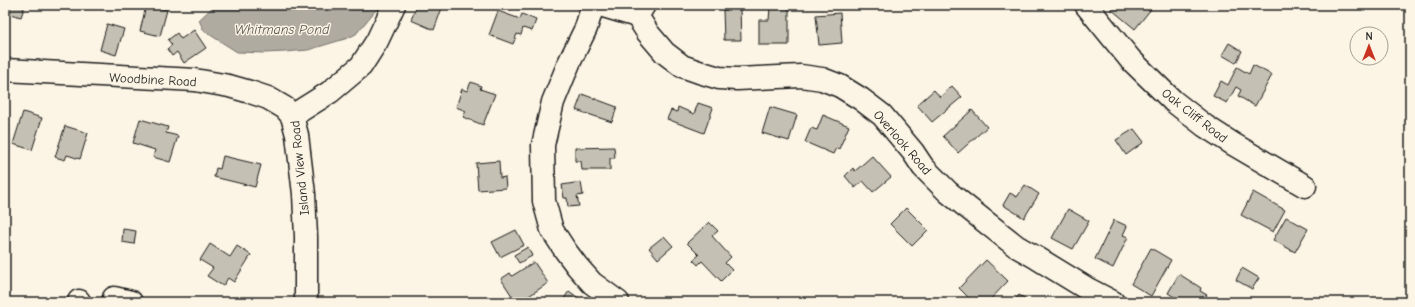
<svg xmlns="http://www.w3.org/2000/svg" width="1415" height="307" font-family="'Comic Neue',sans-serif">
<style>
.water{fill:#b0aba1;stroke:#75726c}
.building{fill:#c4c0b3;stroke:#1c1c1c}
.lines{fill:none;stroke-linecap:round;stroke-linejoin:round}
.minor-casing{stroke:#1c1c1c;stroke-width:25}
.minor{stroke:#fcf5e5;stroke-width:22}
.labels{text-anchor:middle;stroke-width:3;stroke-linejoin:round;paint-order:stroke}
.street-label{font-size:13px;fill:#1c1c1c;stroke:#fcf5e5}
.water-label{font-size:14px;font-style:italic;fill:#575551;stroke:#fcf5e5}
</style>
<rect width="100%" height="100%" fill="#fcf5e5"/>
<filter id="ink" filterUnits="userSpaceOnUse"><feTurbulence type="fractalNoise" baseFrequency=".025" numOctaves="2"/><feDisplacementMap in="SourceGraphic" scale="8" xChannelSelector="R" yChannelSelector="G"/><feConvolveMatrix kernelMatrix="1 2 1 2 8 2 1 2 1" color-interpolation-filters="sRGB"/></filter>
<g filter="url(#ink)">
<path class="water" d="M215,5H380L356,34L348,38L308,50L285,52L265,53L237,52L204,31L199,20Z"/>
<path class="building" d="M5,5H25L21,17L10,14L11,10L5,8Z
M417,5H443L434,30L411,20Z
M1115,5H1148L1147,6L1151,9L1135,29L1111,9Z
M146,6L167,10L160,36L140,31Z
M770,7L789,8V45H759V20H769Z
M740,9L741,40H724L723,10Z
M498,11L520,19L522,14L536,20L532,31L523,28L521,35L517,34L513,44L489,35Z
M840,13L842,43L819,45L816,15Z
M107,24L124,29L116,55L100,50Z
M194,30L206,48L184,63L177,52L172,56L167,49L172,45L168,40L177,33L181,39Z
M1229,43L1242,51L1236,63L1222,55Z
M1253,65L1272,75L1255,106L1238,96L1241,90L1236,87L1227,103L1213,96L1221,81L1228,85L1237,67L1249,74Z
M471,82L481,86L480,89L495,94L483,125L463,117L466,111L456,107L462,89L467,91Z
M952,86L962,97L932,122L917,105L934,90L940,97Z
M582,94L617,107L612,122L576,110Z
M698,103L713,108L704,133L667,119L671,110L677,112L678,107L694,114Z
M770,107L797,115L789,141L762,133Z
M972,110L987,127L958,153L943,136Z
M23,112L42,118L32,150L13,144Z
M823,115L849,126L839,149L836,148L833,154L805,142L811,128L817,130Z
M140,119L168,127L166,133L178,136L170,162L153,157L155,150L133,143Z
M65,126L88,133L80,159L67,155L65,160L55,157Z
M1134,129L1144,142L1126,155L1116,140Z
M614,147L615,158H610V170H582L581,161H575V148Z
M223,156L261,165L255,187L214,177L216,168L220,169Z
M872,156L891,177L873,192L863,181L855,188L845,176L853,168L855,171Z
M499,161L500,178L505,177L506,188L478,190L476,163Z
M581,182L583,195L577,196L579,206L568,207L567,198H564L562,185Z
M1025,185L1039,194L1024,218L1003,205L1010,193L1017,197Z
M1253,192L1285,210L1273,232L1241,215Z
M906,208L928,230L912,246L890,224Z
M1068,209L1089,221L1073,249L1052,238Z
M1286,217L1308,229L1295,252L1273,240Z
M1114,220L1127,226L1123,235L1128,237L1113,268L1095,259Z
M709,222L718,231L712,236L731,257L725,263L732,270L721,281L702,261L698,265L693,260L699,255L687,243Z
M123,229L136,231L134,244L122,242Z
M516,230L524,245L500,257L492,242Z
M664,236L673,246L658,259L649,248Z
M210,244L230,257L237,246L251,255L234,282L228,278L223,286L207,276L213,268L200,260Z
M528,247L532,256L519,263L514,255Z
M1151,248L1171,260L1151,296L1131,284Z
M986,260L1008,281L988,302H973L959,288Z
M534,262L548,283L520,302H516L501,279L510,273L512,276Z
M1242,268L1259,278L1252,289L1236,280Z
M1179,274L1201,288L1200,291L1207,295L1203,302H1182L1168,293Z
M569,291L584,302H562Z
M1019,295L1031,302H1014Z"/>
<g class="lines">
<g class="minor-casing">
<path id="minor" d="M593,5L586,28L569,63L553,102L543,145L544,201L552,230L565,250L577,266L592,283L618,302
M600,5L637,16L644,5
M1086,5L1130,59L1173,101L1205,126L1233,144L1305,186
M637,16L648,33L665,53L682,66L699,72L719,78L737,79L801,76L822,79L840,86L861,99L882,115L913,152L923,167L948,192L973,212L1016,246L1037,258L1086,288L1113,302
M5,70L195,80L229,86L250,92L268,98L285,108L292,116L297,135L304,194L306,237V302
M292,116L330,92L361,66L377,41L394,5
M79,302V301
M113,302L114,298L131,302"/>
</g>
<use href="#minor" class="minor"/>
</g>
</g>
<g class="labels">
<g class="street-label">
<text transform="translate(153 79) rotate(3)" y="5">Woodbine Road</text>
<text transform="translate(1195 115) rotate(38)" y="5">Oak Cliff Road</text>
<text transform="translate(903 142) rotate(49)" y="5">Overlook Road</text>
<text transform="translate(299 168) rotate(-96)" y="5">Island View Road</text>
</g>
<g class="water-label">
<text x="282" y="34">Whitmans Pond</text>
</g>
</g>
<rect width="1415" height="307" fill="none" stroke="#fcf5e5" stroke-width="20"/>
<rect x="10" y="10" width="1395" height="287" fill="none" stroke="#1c1c1c" stroke-width="1.5" filter="url(#ink)"/>
<g transform="translate(1369 46)"><circle r="19" fill="#fcf5e5" stroke="#a29e95"/>
<path d="M0-3L7 15L0 10L-7 15Z" fill="#c8321e"/>
<text y="-6" font-size="11" font-weight="bold" text-anchor="middle" fill="#1c1c1c">N</text>
</g>
</svg>
